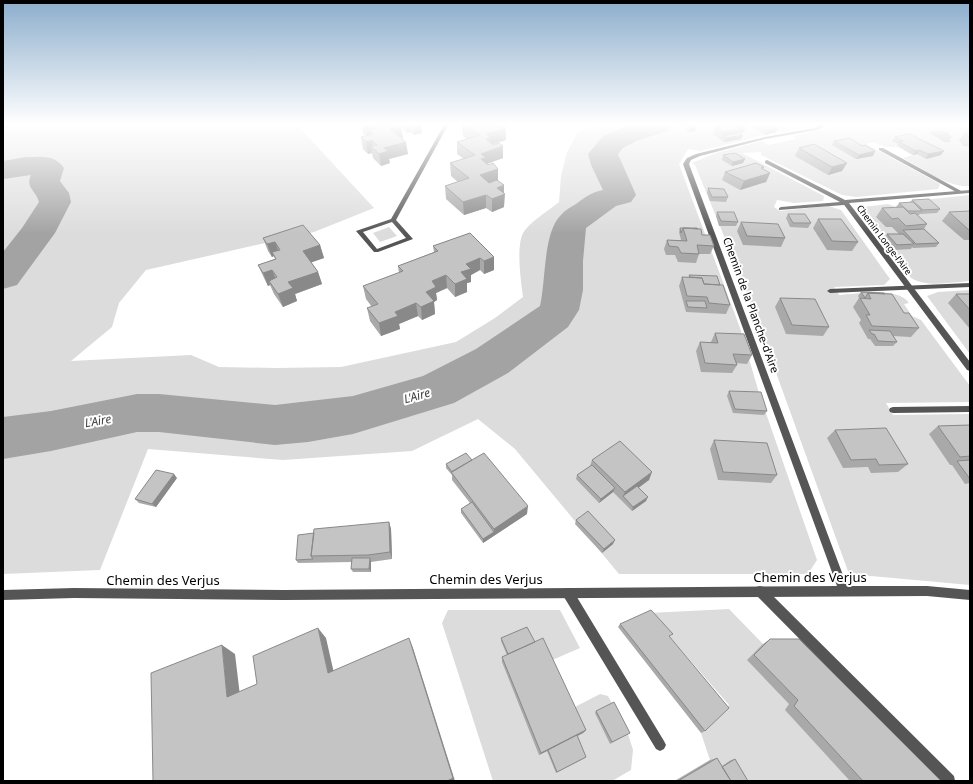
<svg xmlns="http://www.w3.org/2000/svg" width="973" height="784" font-family="'Noto Sans',sans-serif">
<style>
.green{fill:#dcdcdc}
.water{fill:#a3a3a3}
.lines{fill:none;stroke-linecap:round;stroke-linejoin:round}
.river{fill:#a3a3a3;fill-rule:evenodd}
.service{fill:#555;fill-rule:evenodd}
.minor{fill:#555;fill-rule:evenodd}
.wall{fill:#a9a9a9}
.shaded-wall{fill:#898989}
.building{fill:#c4c4c4;stroke:#898989}
.labels{text-anchor:middle;stroke-width:4;stroke-linejoin:round;paint-order:stroke}
.far-street-label{font-size:9px;fill:#000;stroke:#fff}
.street-label{font-size:11px;fill:#000;stroke:#fff}
.water-label{font-size:12px;font-style:italic;fill:#444;stroke:#fff}
.near-street-label{font-size:13px;fill:#000;stroke:#fff}
</style>
<rect width="100%" height="100%" fill="#fff"/>
<path class="green" d="M3,125H292L300,128L374,208L314,232L146,270L119,303L112,327L71,361L191,355L219,367L276,368L341,367L456,342L495,318L523,297C521,281 515,242 525,230C534,219 548,211 559,202L561,176L567,152L578,132L598,125H815V126L765,135L700,151L688,149L679,164L740,328L759,393L817,560L808,574H619L515,449L478,419L412,451L283,460L148,449L100,570L3,574Z
M838,125H970V186C947,188 923,168 903,158L913,155L905,151L900,146C889,148 884,147 873,142L866,144L940,184L938,189L856,197L842,195L761,155V152L742,153L824,196L823,201L794,203L777,200L774,207L780,211L829,206L841,210L890,279L884,285L834,287L839,295C858,294 897,286 909,303L904,304L912,316L921,320L970,386V402L886,403L893,415L970,414V585L849,574L746,290L695,165L692,163L716,153L762,141L768,145L796,139L793,136L839,126Z
M970,195V281C952,282 927,288 911,278L859,211L863,207L888,204L896,207H909L923,200Z
M389,227L397,236L380,242L373,233Z
M970,290V354L927,296L938,292Z
M729,609L763,644H791L926,781H674L710,760L701,733L729,705L649,613Z
M448,610H560L580,648L550,661L571,709L600,694L608,696L628,734L633,750L631,770L612,781H493L442,623Z"/>
<path class="water" d="M938,131L948,132L952,138L949,139L951,142H944L928,132Z"/>
<g class="lines">
<path class="river" d="M629,125H670L667,131L636,141L623,148L618,154L636,195L631,202L616,206L586,228L583,261V290L579,310L568,327L508,373L454,403L353,434L308,442L275,445L159,432H137L51,451L3,459V417L51,411L137,394H159L275,405L353,396L423,376L476,349L540,306C546,281 543,232 561,215C565,210 571,207 576,204C585,197 592,192 603,190L591,165L588,154L603,136Z
M26,157C42,157 54,154 64,168L60,181L69,193L71,202L55,233L17,285L3,289V252L22,228L39,202C36,190 25,188 31,175L3,179V161Z"/>
<path class="service" d="M879,148H883L963,192L958,193L879,150Z
M767,160L847,201L848,202L844,205L779,210V208L781,207L840,202L765,163V161Z
M970,283V287L830,293L827,291L830,289Z
M970,406V412L893,413L890,412L889,410L890,408L893,407Z
M760,586L764,587L954,776L955,781H940L756,595L755,591L756,587Z
M568,588L572,589L664,741L666,745L664,749L660,751L656,749L564,597L563,593L564,589Z"/>
<path class="minor" d="M444,125H448L396,220L413,239L378,252H374L356,231L391,219ZM392,222L406,238L377,249L363,232Z
M820,125H824L822,128L817,130L765,139L700,156L691,160L689,164L847,586H927L970,590V600L927,596L284,600L74,598L3,600V590L74,588L284,590L837,586L683,164L687,158L696,154L765,137L814,128Z
M970,190L969,193L849,203L970,362V371L967,370L842,202L845,200Z"/>
</g>
<path class="wall" d="M362,125H399L401,126L403,138H402L408,154L389,159L390,163L381,166L373,158L372,153L368,154L363,149L361,137L366,136L363,134Z
M401,125H421L422,133L414,135L410,132L407,133L402,128Z
M462,125H496L497,126L506,128V140L492,144L503,158L487,164L498,169V180L504,194V207L492,212L486,208L464,215L446,199L445,186L458,182L451,176L450,163L464,159L457,154V142L467,139L463,136Z
M716,125H746L744,132L739,133L741,139L724,142L713,134Z
M754,125H772L776,132L765,135L753,127Z
M687,126L696,127L695,131L689,132L686,130Z
M965,132H970V147L963,146L959,140Z
M895,137L941,155L926,159L917,154L913,155L897,146L898,144L892,141Z
M834,141L862,146L875,151L873,156L856,159L832,145Z
M799,148L847,163L842,171L828,175L795,156Z
M723,155L745,159L743,163L732,166L722,160Z
M764,167L763,169L770,173L766,182L740,190L722,180L725,172Z
M708,188L728,197L726,202L710,201L707,193Z
M912,200L940,209L937,213L920,214L919,215H917L927,224L924,229L939,243L936,247L913,248L912,247L911,249L894,250L884,239L887,234H899L892,227H886L876,217L882,208L896,207L899,203L910,202Z
M970,211V240H964L942,221L949,212Z
M717,212L738,222L736,226H719L716,216Z
M788,214L811,223L808,228L790,227L786,218Z
M818,219L858,242L852,251L827,250L813,228Z
M741,222L785,238L781,247L743,245L737,231Z
M680,228L702,235L714,246L710,254H699L696,263L678,262L675,255H666L664,249L667,240H681L679,232Z
M470,233L494,270L484,274L480,270L471,275V282L467,283V292L455,297L447,288L436,293L437,300L434,302L435,314L422,320L418,316L399,324L400,329L381,336L370,321L367,308L372,307L366,299L363,286L399,273L398,266L434,252L433,246Z
M263,238L320,245L324,258L311,262L318,272L322,284L295,294L297,301L283,307L274,294L270,285L268,286L264,278L258,265L275,259L274,256L272,257L268,251Z
M689,275L720,285L730,305L726,314L686,312L679,286L682,277H689Z
M861,292L884,293L919,328L911,337L893,336L897,342L893,346H875L870,339H868L859,323L861,320L853,307L859,298L858,296Z
M956,294H970V329L948,303Z
M780,298L829,327L823,336L786,334L775,307Z
M715,333L752,355L747,364L736,363L737,365L732,373L701,372L696,351L700,342H711Z
M729,391L767,411L764,415L733,413L727,396Z
M970,425V483L965,484L952,465H950L929,434L938,426Z
M835,430L908,464L898,472L871,473L868,467L843,468L827,438Z
M714,440L777,475L771,483L718,480L710,449Z
M472,460L527,514L483,543L461,513V509L470,503L452,480V475L446,468V464Z
M592,460L649,480L638,487L646,501L632,511L613,492L599,503L576,479L577,475L590,466Z
M177,478L156,507L139,503L135,499Z
M576,520L613,544L602,553L575,524Z
M389,522L391,529L392,559L371,562V572H353L351,569L352,562L298,563L296,560L314,533Z
M620,624L670,637L705,731L701,733L618,627Z
M501,638L535,642L586,730L583,733L577,736L586,757L585,758L556,773L547,751L539,755L502,662V657L507,655L501,641Z
M770,639L941,781H850L785,710L789,704L747,660L763,644Z
M596,711L628,734L610,744L595,713Z
M717,758L722,766L731,760L735,759L748,781H675L710,760Z"/>
<path class="shaded-wall" d="M371,125L373,134L370,130L371,137L368,138L366,126Z
M406,125H410V132L407,133Z
M413,125H421L422,133L414,135Z
M743,125H746L744,132L739,133L743,135L741,139L724,142L726,138L723,136L721,140L724,132L736,126Z
M401,126L403,138L392,141L390,129Z
M696,127L695,131L689,132L690,128Z
M506,128V140L491,145L486,151V134Z
M778,128L776,132L765,135L767,130Z
M372,140L374,149L371,146L372,153L368,154L366,142Z
M406,142L408,154L389,159L390,163L381,166L379,154L384,148Z
M503,146V158L486,164L481,172V154Z
M919,150L917,154L913,155L916,151Z
M875,151L873,156L856,159L859,155Z
M944,151L941,155L926,159L928,154Z
M745,159L743,163L732,166L733,162Z
M847,163L842,171L828,175L832,167Z
M498,169V181L480,187V175Z
M770,173L766,182L740,190L744,181Z
M504,185V195L505,194L504,207L492,212V199L497,188Z
M486,195V208L464,215L463,202Z
M275,242L280,255L272,252L274,256L272,257L267,244Z
M320,245L324,258L307,264L303,251Z
M494,257V270L484,274V261Z
M480,258V270L471,275V282L467,283V292L455,297V284L466,264Z
M272,270L277,283L269,281L270,285L268,286L263,273Z
M318,272L322,284L295,294L297,301L283,307L278,294L288,282Z
M446,275L447,288L436,293L437,300L434,302L435,314L422,320L421,307L426,292L432,281Z
M416,303L418,316L399,324L400,329L381,336L379,323L395,312Z
M652,472L649,480L625,498L623,496L625,492Z
M174,474L177,478L156,507L152,504Z
M615,488L613,492L599,503L601,499Z
M648,497L646,501L632,511L633,507Z
M528,506L527,514L483,543V539L494,532V529Z
M389,522L391,529L392,559L390,552Z
M615,540L613,544L602,553L604,549Z
M370,558L371,562V572L369,569Z
M318,628L326,638L336,682L328,673Z
M409,638L413,648L455,781H447Z
M222,645L235,654L241,704L227,697Z
M586,730L583,733L548,751V750L547,751L539,755L541,753Z"/>
<path class="building" d="M372,125H399L401,126L390,129L406,142L384,148L388,151L379,154L371,146L377,145L372,140L366,142L361,137L373,134L370,130L376,128Z
M463,125H496L497,126L502,125L506,128L486,134L491,138L486,139L493,145L499,143L503,146L481,154L486,158L481,159L488,165L493,163L498,169L480,175L489,183L497,180L504,185L497,188L505,194L492,199L486,195L463,202L445,186L469,178L450,163L475,155L457,142L480,135Z
M693,125L696,127L690,128L687,126Z
M722,125H743L736,126L740,129L724,132L716,126Z
M758,125H772L778,128L767,130Z
M965,132H970V138H969Z
M739,133L743,135L726,138L723,136Z
M909,134L944,151L928,154L919,150L916,151L899,142L903,141L895,137Z
M850,138L862,146L865,145L875,151L859,155L834,141Z
M814,144L847,163L832,167L799,148Z
M735,153L745,159L733,162L723,155Z
M756,163L764,167L761,168L770,173L744,181L725,172Z
M708,188L724,189L728,197H712Z
M929,199L940,209L923,210L912,200Z
M913,202L922,211H908L899,203Z
M903,207L910,214L915,213L927,224L906,226L898,218L892,219L882,208Z
M970,211V231L949,212Z
M717,212H734L738,222L721,221Z
M788,214H805L811,223H793Z
M818,219H841L858,242L832,241Z
M741,222L778,224L785,238L747,236Z
M303,225L320,245L303,251L318,272L288,282L293,288L278,294L269,281L277,277L272,270L263,273L258,265L276,259L272,252L280,250L275,242L267,244L263,238Z
M680,228H697L698,229L683,228L681,233Z
M683,228L701,229L702,235H710L714,246L697,245L699,254L681,253L678,247L669,246L667,240L687,241Z
M924,229L939,243L916,244L903,230Z
M470,233L494,257L484,261L480,258L466,264L471,269L461,272L467,279L455,284L446,275L432,281L436,287L426,292L434,301L421,307L416,303L395,312L398,316L379,323L367,308L378,304L363,286L403,271L398,266L438,251L433,246Z
M887,234H903L914,244L897,245Z
M689,275L717,276L720,285L704,284L702,278L690,277Z
M682,277L702,278L704,284L723,285L730,305L709,303L707,297L687,296Z
M861,292L884,293L885,294L868,293L865,298Z
M868,293L892,294L904,313H909L919,328L872,326L866,315H870L860,298L871,299Z
M956,294H970V310Z
M780,298L815,299L829,327L792,325Z
M686,301H705L707,308L688,307Z
M869,330L890,331L897,342L878,341L874,334H872Z
M715,333L744,334L752,355L733,354L737,365L705,363L700,342L718,343Z
M729,391L761,392L767,411L735,409Z
M970,425V456L960,457L938,426Z
M886,428L908,464L879,465L876,459L851,460L835,430Z
M714,440L767,443L777,475L723,472Z
M620,441L652,472L625,492L592,460Z
M466,453L472,460L452,472L446,464Z
M484,453L528,506L494,529L451,472Z
M970,460V479L957,461Z
M592,465L615,488L601,499L577,475Z
M156,470L174,474L152,504L135,499Z
M637,486L648,497L633,507L623,496Z
M472,502L494,532L483,539L461,509Z
M588,511L615,540L604,549L576,520Z
M389,522L390,552L368,555L311,556L314,529Z
M314,533L311,556L313,559L296,560L298,535Z
M352,558H370L369,569H351Z
M651,610L673,634L669,636L729,708L705,731L620,624Z
M527,627L535,642L508,654L501,638Z
M318,628L328,673L409,638L453,778L447,781H153L151,673L222,645L227,697L257,684L253,656Z
M543,638L586,730L541,753L502,657Z
M770,639H799L941,781H863L794,706L798,700L754,655Z
M614,702L630,733L612,742L596,711Z
M577,735L586,757L557,772L548,750Z
M717,758L731,781H678Z
M735,759L748,781H731L722,767Z"/>
<linearGradient id="sky" x2="0" y2="1"><stop stop-color="#8cadcc"/><stop offset="0.53" stop-color="#fff"/><stop offset="1" stop-color="#fff" stop-opacity="0"/></linearGradient>
<rect width="973" height="234" fill="url(#sky)"/>
<g class="labels">
<g class="far-street-label">
<text transform="translate(884 240) rotate(53)" y="3">Chemin Longe-l'Aire</text>
</g>
<g class="street-label">
<text transform="translate(751 305) rotate(70)" y="4">Chemin de la Planche-d'Aire</text>
</g>
<g class="water-label">
<text transform="translate(417 396) rotate(-16)" y="4">L'Aire</text>
<text transform="translate(98 421) rotate(-10)" y="4">L'Aire</text>
</g>
<g class="near-street-label">
<text x="810" y="582">Chemin des Verjus</text>
<text x="486" y="584">Chemin des Verjus</text>
<text x="163" y="585">Chemin des Verjus</text>
</g>
</g>
<rect width="973" height="784" fill="none" stroke="#000000" stroke-width="8"/>
</svg>
